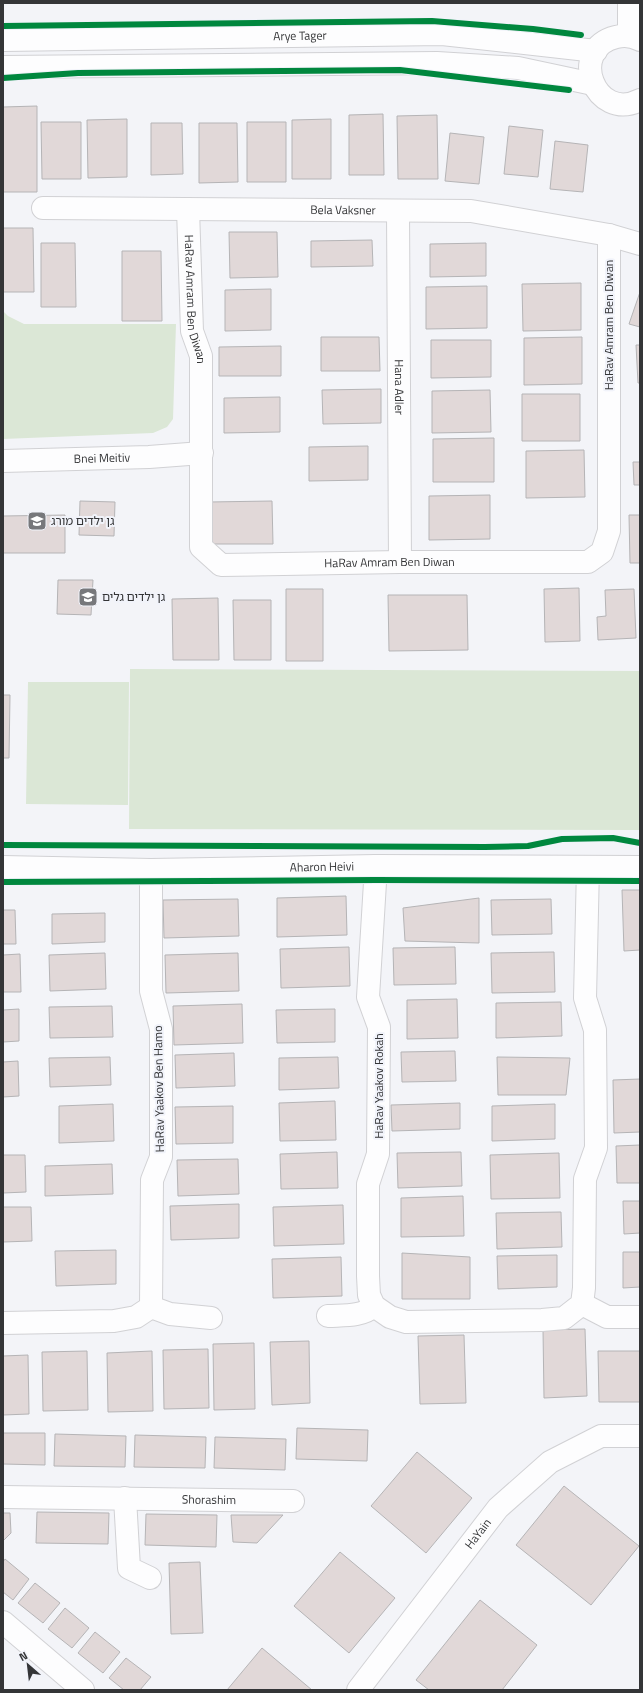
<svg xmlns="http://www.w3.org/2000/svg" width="643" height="1693" font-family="'Titillium Web','Noto Sans Hebrew',sans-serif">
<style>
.green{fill:#dbe7d6}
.building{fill:#e1d8d8;stroke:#b5b4b6}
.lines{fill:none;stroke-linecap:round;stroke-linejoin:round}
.minor-casing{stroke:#d1d1d4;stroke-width:24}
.minor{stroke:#fdfdfe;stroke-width:22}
.cycleway-casing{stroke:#f1f3fa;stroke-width:8}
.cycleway{stroke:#00873e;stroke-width:6}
.labels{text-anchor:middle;stroke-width:4;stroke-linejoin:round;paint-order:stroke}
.street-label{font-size:12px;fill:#343537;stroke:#f1f3fa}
.poi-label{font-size:12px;fill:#343537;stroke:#f1f3fa;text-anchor:start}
</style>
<rect width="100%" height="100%" fill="#f3f4f8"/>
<path class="green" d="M3,311L8,316L24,324H176L173,419L167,427L153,433L3,439Z
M130,669L640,671V830L129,829Z
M28,682H129L128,805L26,804Z"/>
<path class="building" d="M37,106V192H3V107Z
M383,114L384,175H349V115Z
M437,115L438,179H398L397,116Z
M127,119V177L88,178L87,120Z
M331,119V179H292V120Z
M41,122H81V179H42Z
M247,122H286V182H247Z
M151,123H182L183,174L151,175Z
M199,123H237L238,182L199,183Z
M509,126L543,130L538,177L504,174Z
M450,133L484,137L479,184L445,181Z
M555,141L588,145L583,192L550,189Z
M3,228H33L34,292H3Z
M229,232H277L278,277L230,278Z
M372,240L373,266L311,267V241Z
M41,243H75L76,307H41Z
M486,243V276L430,277V244Z
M122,251H161L162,321H122Z
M581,283V330L523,331L522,284Z
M487,286V328L426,329V287Z
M271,289V330L225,331V290Z
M640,292V327L629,324Z
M321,337H379L380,371H321Z
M582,337V384L524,385V338Z
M431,340H491V377L431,378Z
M636,345H640V383H638Z
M281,346V376H219V347Z
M381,389V423L323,424L322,390Z
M490,390L491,432L432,433V391Z
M522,394H580V441H522Z
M280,397V432L224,433V398Z
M494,438V482H433V439Z
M368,446V480L309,481V447Z
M584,450L585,497L526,498V451Z
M633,462H640V485H634Z
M490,495V539L429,540V496Z
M80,501L115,502L114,536L79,535Z
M272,501L273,544H209V502Z
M65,515V553H3V516Z
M629,515H640V563H630Z
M58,580H93L91,615L57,614Z
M579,588L580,641L545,642L544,589Z
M286,589H323V661H286Z
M634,589L636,638L598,640L597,617L606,616L605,590Z
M388,595H467L468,650L389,651Z
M218,598L219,660H173L172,599Z
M233,600H271V660H234Z
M3,695H10L9,758H3Z
M622,890H640V950L624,951Z
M346,896L347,935L277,937V898Z
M479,898V943L405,941L403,908Z
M238,899L239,936L164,938L163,900Z
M551,899L552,934L492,935L491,900Z
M3,910H15L16,944H3Z
M105,913V942L52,944V914Z
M349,947L350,986L281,988L280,949Z
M455,947L456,984L394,985L393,948Z
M554,952L555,992L492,993L491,953Z
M105,953L106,989L50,991L49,955Z
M238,953L239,991L166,993L165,955Z
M20,954L21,992H3V955Z
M457,999L458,1038L407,1039V1000Z
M561,1002L562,1036L496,1038V1003Z
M242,1004L243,1043L174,1045L173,1006Z
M112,1006L113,1037L50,1038L49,1007Z
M19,1009V1041L3,1042V1010Z
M335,1009V1042L277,1043L276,1010Z
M455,1051L456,1081L402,1082L401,1052Z
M234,1053L235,1086L176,1088L175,1055Z
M110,1057L111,1085L50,1087L49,1058Z
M338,1057L339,1088L279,1090V1058Z
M497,1057L570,1058L566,1095H498Z
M18,1061L19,1096L3,1097V1062Z
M640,1079V1132L614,1133L613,1080Z
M335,1101L336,1140L280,1141L279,1103Z
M460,1103V1129L392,1131L391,1105Z
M113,1104L114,1141L59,1143V1106Z
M555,1104V1139L492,1141V1106Z
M233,1106V1143L176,1144L175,1107Z
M640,1145V1183H617L616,1146Z
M337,1152L338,1188L281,1189L280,1154Z
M461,1152L462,1186L398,1188L397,1153Z
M559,1153L560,1198L491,1199L490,1155Z
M3,1155H25L26,1192L3,1193Z
M238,1159L239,1194L178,1196L177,1160Z
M112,1164L113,1194L45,1196V1166Z
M463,1196L464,1236L401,1237V1198Z
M623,1201H640V1233L624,1234Z
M239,1204V1238L171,1240L170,1206Z
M343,1205L344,1244L274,1246L273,1207Z
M3,1207H31L32,1241L3,1242Z
M561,1212L562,1247L497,1249L496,1213Z
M116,1250V1284L56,1286L55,1251Z
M623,1252H640V1287L623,1288Z
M402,1253L470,1257V1299H402Z
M557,1255V1287L498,1289L497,1256Z
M341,1257L342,1296L273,1298L272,1259Z
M585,1329L587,1396L544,1398L543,1330Z
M464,1335L466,1403L420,1404L418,1336Z
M309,1341L310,1403L272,1405L270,1342Z
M254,1343L255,1409L214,1410L213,1344Z
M208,1349L209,1408L164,1409L163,1350Z
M87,1351L88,1410L43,1411L42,1352Z
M152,1351L153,1411L108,1412L107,1353Z
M598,1351H640V1402H599Z
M28,1355L29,1414L3,1415V1356Z
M297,1428L368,1430L367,1461L296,1459Z
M3,1433H45V1465L3,1464Z
M55,1434L126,1436L125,1467L54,1466Z
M135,1435L206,1437L205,1468L134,1467Z
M215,1437L286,1439L285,1470L214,1468Z
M417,1452L472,1498L426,1553L371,1506Z
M564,1486L639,1546L591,1605L516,1545Z
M37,1512L109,1513L108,1544L36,1543Z
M3,1513H10L11,1533L3,1541Z
M146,1514L217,1515L216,1547L145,1545Z
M231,1515H283L257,1543L233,1542Z
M340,1552L395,1598L349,1653L294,1606Z
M5,1559L29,1579L13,1600L3,1592V1562Z
M200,1562L203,1633L171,1634L169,1563Z
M35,1583L60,1603L43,1623L18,1603Z
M480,1600L537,1645L502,1690H429L416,1680Z
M65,1608L89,1628L72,1648L48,1629Z
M95,1632L120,1652L103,1673L78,1653Z
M262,1648L312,1690H227Z
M126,1658L151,1677L140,1690H124L109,1678Z"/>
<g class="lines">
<g class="minor-casing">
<g id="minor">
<path d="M629,36V3"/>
<path id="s1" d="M3,40L442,34L596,51"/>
<path d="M640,40C633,36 624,35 616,37C567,49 595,123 640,100"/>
<path d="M3,67L437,63L518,68L593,84"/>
<path id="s2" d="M43,208L471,211L609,235L640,244"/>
<path id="s3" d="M188,209L192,331L201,356V547L221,565L400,562H588L602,552L609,531V235"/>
<path id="s4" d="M398,211L400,562"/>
<path id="s5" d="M3,461L149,457L202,453"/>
<path d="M376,866L368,997L379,1027L378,1154L368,1184V1276L369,1295L374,1306L390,1317L406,1322L542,1320L564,1318L582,1304L584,1288L585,1179L596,1148L595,1030L585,998L588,867"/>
<path id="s6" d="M3,867L151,870L376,866L640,867"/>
<path d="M582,1304L607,1317H639"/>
<path d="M151,1307L170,1314L211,1318"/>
<path d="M328,1316C343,1315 362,1317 374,1306"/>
<path d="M3,1323L114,1321L136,1317L151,1307L152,1180L161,1157V1029L151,991V870"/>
<path id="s7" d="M3,1497L293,1501"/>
<path d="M125,1498L129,1568L150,1578"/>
<path d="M3,1622L83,1690"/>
<path id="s8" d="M358,1690L498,1508L550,1462L601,1436H640"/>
</g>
</g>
<use href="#minor" class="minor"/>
<g class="cycleway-casing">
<path id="cycleway" d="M3,26L432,21L533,29L581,35
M3,78L78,73L400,70L569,90
M3,845L485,847L528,846L562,839L613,838L640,843
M3,882L376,880L640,881"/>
</g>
<use href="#cycleway" class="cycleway"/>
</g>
<defs>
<g id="school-square" transform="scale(1)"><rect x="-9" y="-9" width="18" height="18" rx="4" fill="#77787b" stroke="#f1f3fa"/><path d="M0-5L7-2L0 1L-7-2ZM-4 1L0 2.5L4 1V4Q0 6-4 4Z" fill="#fff"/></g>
</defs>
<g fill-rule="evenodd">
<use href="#school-square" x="37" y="521"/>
<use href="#school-square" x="88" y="597"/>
</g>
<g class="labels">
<g class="street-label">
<text dy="4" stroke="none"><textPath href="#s1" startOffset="297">Arye Tager</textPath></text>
<text dy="4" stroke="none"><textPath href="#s2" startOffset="300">Bela Vaksner</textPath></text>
<text dy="4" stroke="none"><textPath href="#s3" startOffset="91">HaRav Amram Ben Diwan</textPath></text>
<text transform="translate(609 325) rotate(-90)" y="4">HaRav Amram Ben Diwan</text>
<text dy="4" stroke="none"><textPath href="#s4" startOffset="176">Hana Adler</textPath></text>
<text dy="4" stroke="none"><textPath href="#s5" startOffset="99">Bnei Meitiv</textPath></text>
<text dy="4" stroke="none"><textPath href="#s3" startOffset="535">HaRav Amram Ben Diwan</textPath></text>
<text dy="4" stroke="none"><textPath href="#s6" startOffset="319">Aharon Heivi</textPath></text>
<text transform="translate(379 1086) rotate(-90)" y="4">HaRav Yaakov Rokah</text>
<text transform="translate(159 1089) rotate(-91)" y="4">HaRav Yaakov Ben Hamo</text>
<text dy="4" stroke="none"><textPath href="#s7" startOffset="206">Shorashim</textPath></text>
<text dy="4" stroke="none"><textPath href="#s8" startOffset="197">HaYain</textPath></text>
</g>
<g class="poi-label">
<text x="51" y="525">גן ילדים מורג</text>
<text x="102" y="601">גן ילדים גלים</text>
</g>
</g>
<rect width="643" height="1693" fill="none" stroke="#343537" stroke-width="8"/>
<g transform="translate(28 1665) rotate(332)" stroke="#f1f3fa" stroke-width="3" paint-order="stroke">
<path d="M0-3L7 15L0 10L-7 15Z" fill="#343537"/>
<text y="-6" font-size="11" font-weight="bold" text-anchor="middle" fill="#343537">N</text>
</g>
</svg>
